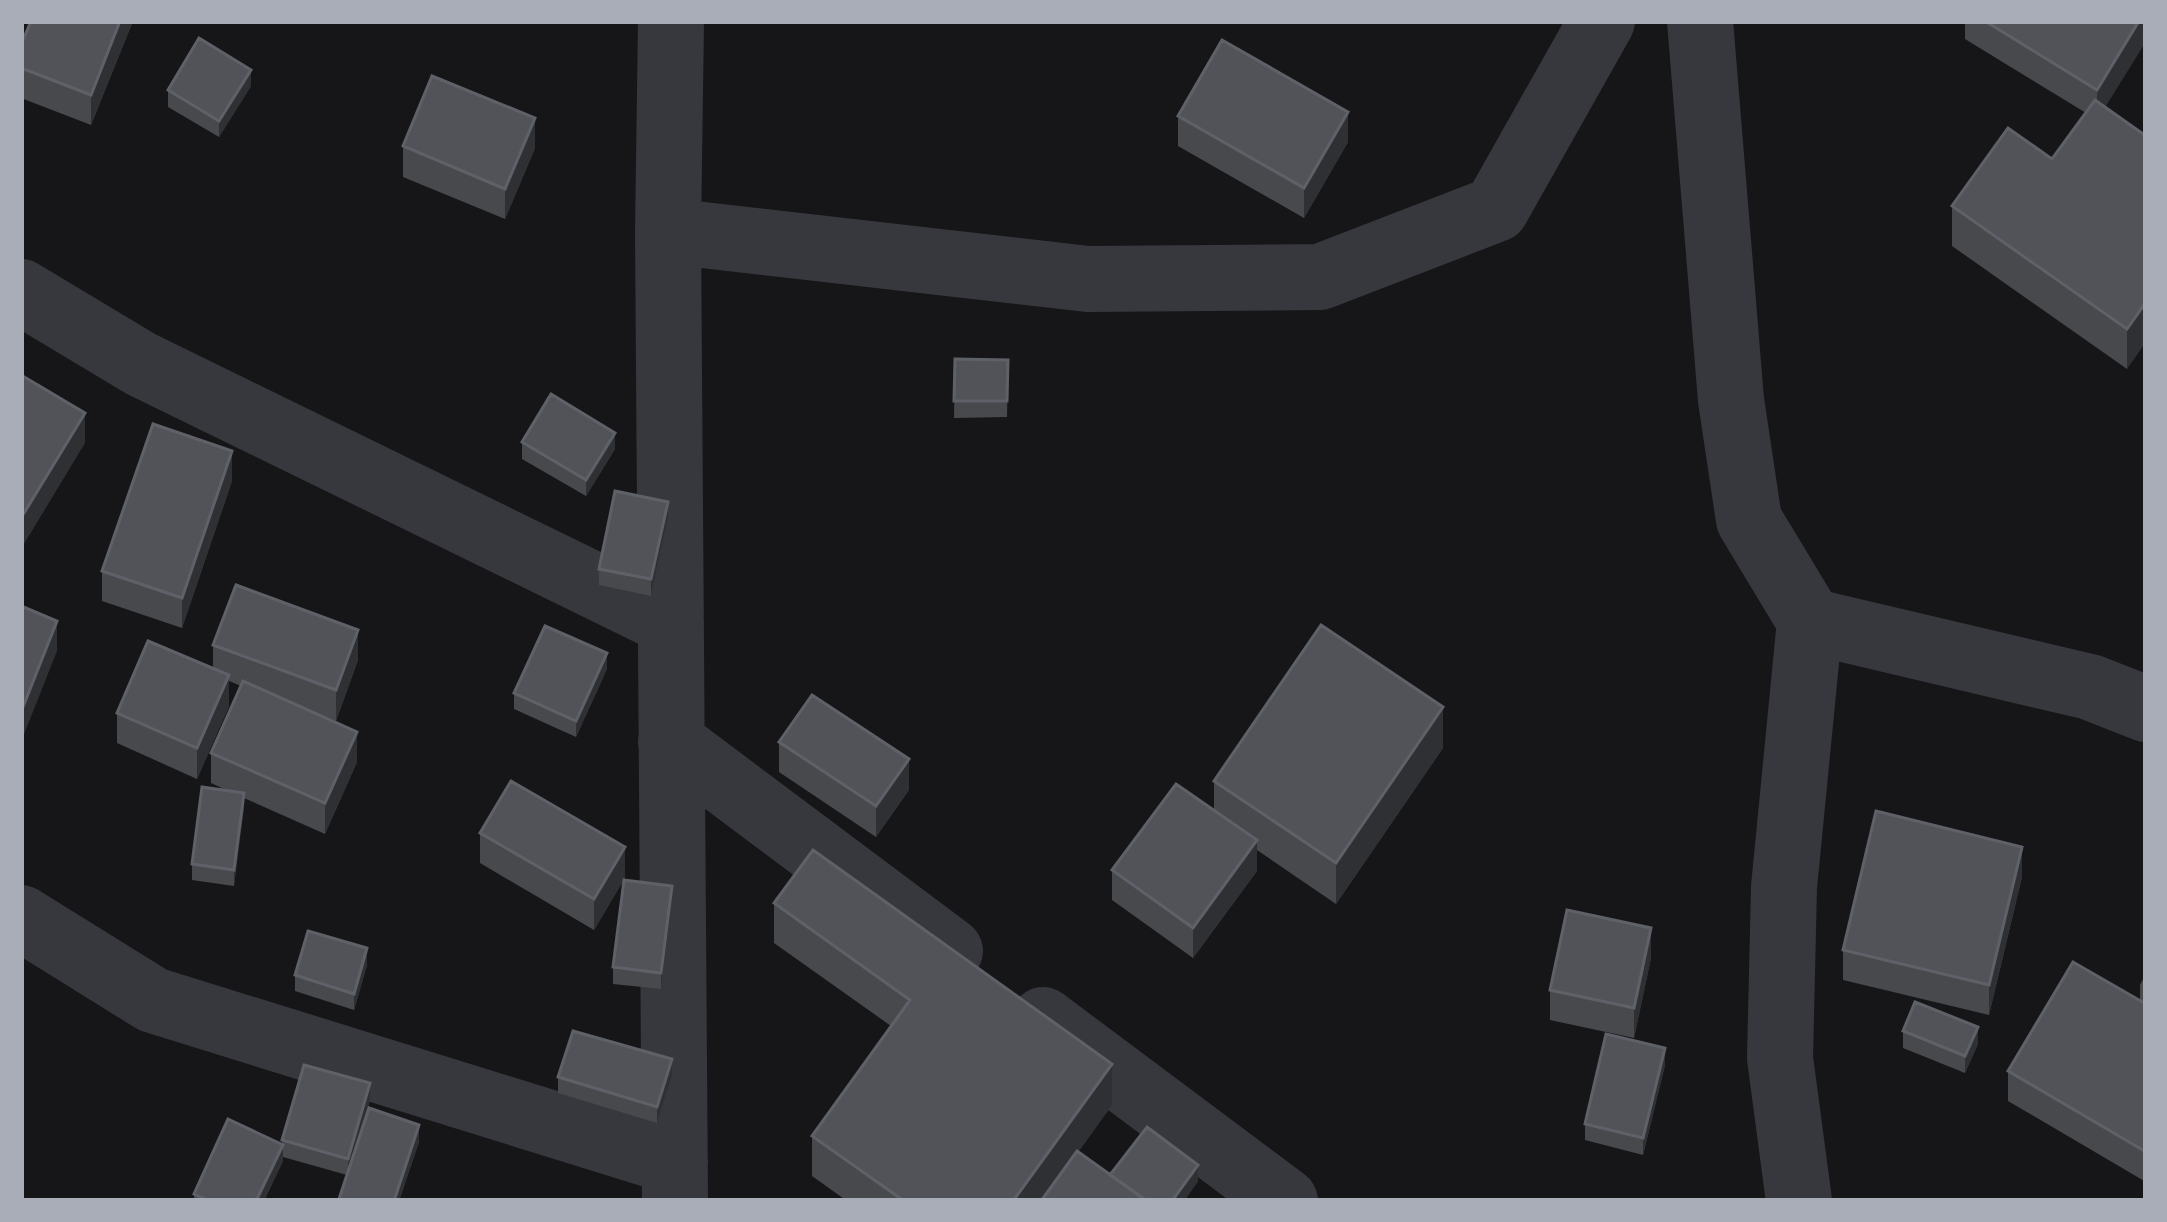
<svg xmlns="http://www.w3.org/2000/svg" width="2167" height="1222" font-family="Overpass,sans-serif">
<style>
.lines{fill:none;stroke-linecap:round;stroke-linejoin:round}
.minor{stroke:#37383d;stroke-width:66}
.wall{fill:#47494d}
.shaded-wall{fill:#2f3033}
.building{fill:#525359;stroke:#5f6168;stroke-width:3}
</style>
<rect width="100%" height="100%" fill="#161618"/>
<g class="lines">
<path class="minor" d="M671,21L668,231L675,1201
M1700,21L1731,400L1749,520L1810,621L2090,687L2146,709
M668,231L1088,279L1320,277L1496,209L1602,21
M21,292L141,364L671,623
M671,742L950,951
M21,918L153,1000L675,1162
M1043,1020L1285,1201
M1799,1201L1780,1058L1784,887L1810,621"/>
</g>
<path class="wall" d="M133,21L91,125L21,98V45Z
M1965,21H2146V41L2105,107L2146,136L2127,369L1952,246V206L2052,159L2086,113L1965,39Z
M251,86L219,137L168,107V90Z
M1178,116L1348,142L1304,218L1178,146Z
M403,146L535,148L505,219L403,177Z
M955,359L1008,360L1007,417L954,418Z
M522,442L615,449L586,496L522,459Z
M232,481L182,628L102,601V571Z
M668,518L651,596L599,585V569Z
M213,645L358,660L336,721L313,712L357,762L325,834L244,798L234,886L192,880V864L228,791L211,783V753L241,686L229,681V706L197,779L117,743V713L213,669Z
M607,669L576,737L514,709V693Z
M779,742L909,790L876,837L779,772Z
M1443,748L1336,904L1257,850V871L1193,958L1112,900V870L1214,811V781Z
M480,833L625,878L624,880L672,902L661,989L613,984V967L623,881L594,930L480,863Z
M2022,877L1989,1015L1843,980V950Z
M774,903L1112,1105L1078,1152L1110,1175L1198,1181L1184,1201H847L812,1176V1136L891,1026L774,943Z
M1651,958L1634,1038L1550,1020V990Z
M367,965L354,1010L295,991V975Z
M2146,973V1182L2008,1101V1071L2140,1001V985Z
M1903,1031L1978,1044L1965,1073L1903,1048Z
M1665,1065L1643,1155L1585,1140V1124Z
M672,1076L657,1123L558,1093V1077Z
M370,1100L352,1160L419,1142L399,1201H339L347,1175L283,1157V1161L264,1201H194V1194L282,1144V1140Z"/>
<path class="shaded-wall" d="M120,21H133L91,125V95Z
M2139,21H2146V41L2097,120V90Z
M251,70V86L219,137V121Z
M1348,112V142L1304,218V188Z
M535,118V148L505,219V189Z
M2146,302V342L2127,369V329Z
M85,413V443L21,549V518Z
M615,433V449L586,496V480Z
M232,451V481L182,628V598Z
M668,502V518L651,596V579Z
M57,621V651L21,742V712Z
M358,630V660L336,721V690Z
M607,653V669L576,737V721Z
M229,675V706L197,779V748Z
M1443,707V748L1336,904V863Z
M357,732V762L325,834V803Z
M909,759V790L876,837V806Z
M244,793V809L234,886V870Z
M1257,840V871L1193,958V928Z
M625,847V878L594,930V899Z
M2022,847V877L1989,1015V985Z
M672,886V902L661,989V973Z
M1651,928V958L1634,1038V1008Z
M367,948V965L354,1010V994Z
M1978,1027V1044L1965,1073V1056Z
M1665,1048V1065L1643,1155V1138Z
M672,1059V1076L657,1123V1107Z
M1112,1064V1105L1043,1201H1013Z
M370,1083V1100L348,1175V1159Z
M419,1125V1142L399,1201H394Z
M283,1145V1161L264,1201H256Z
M1198,1165V1181L1184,1201H1172Z"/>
<path class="building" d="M31,21H120L91,95L21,68V45Z
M1985,21H2139L2097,90Z
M199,38L251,70L219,121L168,90Z
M1222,40L1348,112L1304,188L1178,116Z
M432,76L535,118L505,189L403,146Z
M2095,100L2146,136V302L2127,329L1952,206L2008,128L2052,159Z
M955,359L1008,360L1007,401H954Z
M21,375L85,413L21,518Z
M551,394L615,433L586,480L522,442Z
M153,424L232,451L182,598L102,571Z
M615,491L668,502L651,579L599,569Z
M236,585L358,630L336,690L213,645Z
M21,606L57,621L21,712Z
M1321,625L1443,707L1336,863L1214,781Z
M545,626L607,653L576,721L514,693Z
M148,641L229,675L197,748L117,713Z
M243,681L357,732L325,803L211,753Z
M812,695L909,759L876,806L779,742Z
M511,781L625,847L594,899L480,833Z
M1176,784L1257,840L1193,928L1112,870Z
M202,787L244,793L234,870L192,864Z
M1876,811L2022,847L1989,985L1843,950Z
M813,850L1112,1064L1013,1201H904L812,1136L910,1000L774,903Z
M624,880L672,886L661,973L613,967Z
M1567,910L1651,928L1634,1008L1550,990Z
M308,931L367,948L354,994L295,975Z
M2073,962L2146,1004V1152L2008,1071Z
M1915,1002L1978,1027L1965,1056L1903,1031Z
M573,1031L672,1059L657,1107L558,1077Z
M1606,1034L1665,1048L1643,1138L1585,1124Z
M304,1065L370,1083L348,1159L282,1140Z
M369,1108L419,1125L394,1201H346L339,1199Z
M228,1119L283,1145L256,1201H210L194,1194Z
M1147,1127L1198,1165L1172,1201H1147L1110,1175Z
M1077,1151L1147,1201H1041Z"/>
<rect width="2167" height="1222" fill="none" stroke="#a8adb8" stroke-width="48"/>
</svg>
